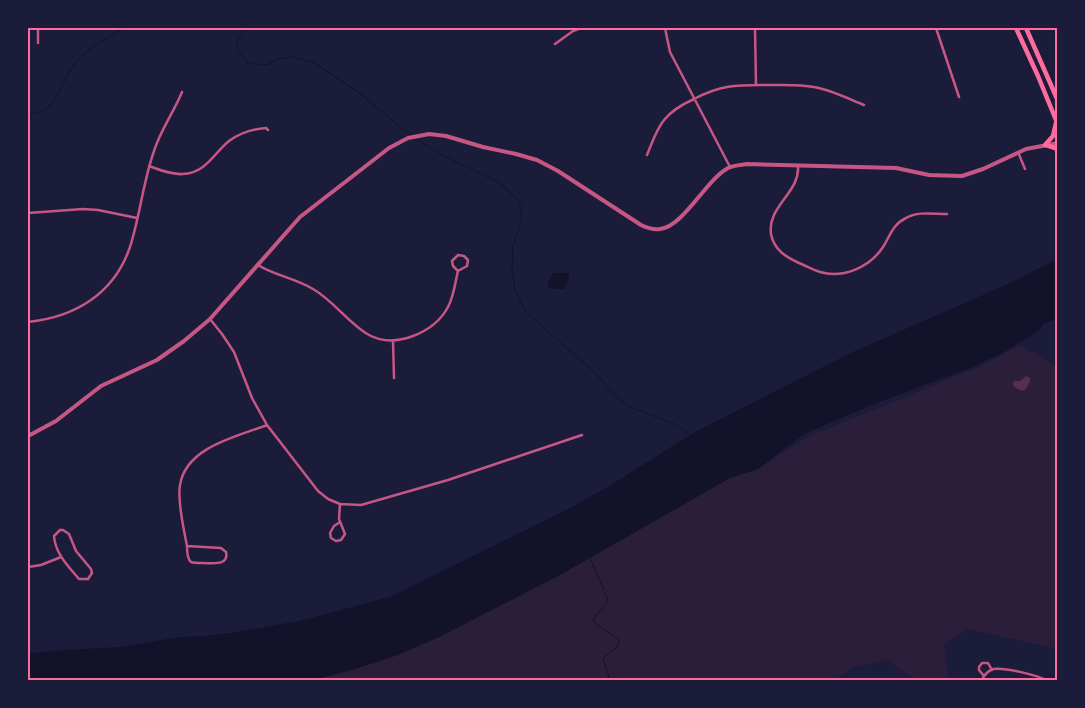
<svg xmlns="http://www.w3.org/2000/svg" width="1085" height="708" font-family="Poppins,sans-serif">
<style>
.green{fill:#2a1e3b}
.water{fill:#12122b}
.lines{fill:none;stroke-linecap:round;stroke-linejoin:round}
.stream{stroke:#12122b;stroke-width:1}
.building{fill:#542f53}
.minor{stroke:#c65784;stroke-width:2.5}
.tertiary{stroke:#c65784;stroke-width:4}
.primary{stroke:#ff6b9d;stroke-width:4.5}
.neatline{fill:none;stroke:#ff6b9d;stroke-width:2}
</style>
<rect width="100%" height="100%" fill="#1b1b3a"/>
<path class="green" d="M1020,345L1057,366V649L968,629L944,643L948,680H915L887,660L851,668L835,680H313L377,662L439,637L558,576L730,478L758,469L807,437L981,366Z"/>
<path class="water" d="M1057,259V319L1043,324L1040,330L1006,351L975,366L869,406L804,434L758,469L730,478L558,576L439,637L398,655L349,671L313,680H28V654L49,651L121,647L180,637L205,636L231,633L299,621L390,597L570,508L606,488L695,432L853,352L1008,284Z
M553,273H569V277L564,289H555L548,287V283Z"/>
<g class="lines">
<path class="stream" d="M249,28L240,37L237,43L238,51L247,62L262,65L269,64L276,59L291,57L313,62L358,92L409,134
M28,114C58,116 61,78 77,61C88,49 111,34 125,28
M417,140L441,154L500,183L516,198L520,205L522,219L513,246L512,268L515,291L525,311L593,371L620,400L633,408L677,425L691,435
M590,558L604,590
M605,593L608,601C604,610 595,612 593,621L620,641L616,648L603,658L610,680"/>
</g>
<path class="building" d="M1026,376L1030,378V381L1026,389L1022,391L1014,387L1013,383L1014,381H1020Z"/>
<g class="lines">
<path class="minor" d="M38,28V43
M457,28H458
M665,28L670,52L730,167
M755,28L756,85
M936,28L959,97
M555,44L573,31L581,28
M1018,152L1025,169
M647,155C652,143 656,130 664,120C672,110 683,104 694,99C722,84 738,85 768,85C783,85 799,84 814,87C831,90 847,98 864,105
M149,166C160,170 172,175 183,174C206,173 214,153 229,141C240,133 252,129 266,128L268,130
M798,166C800,193 767,206 771,234C774,250 786,257 799,263C806,266 813,270 820,272C843,279 870,267 883,247C890,236 893,224 906,218C918,211 933,214 947,214
M28,213L83,209L98,210L137,218
M258,265C273,275 295,278 313,289C334,301 349,324 369,335C395,349 434,333 448,307C454,296 455,283 458,271L467,266L468,260L464,256L458,255L452,261L453,266L458,271
M210,319L222,334L234,352L252,398L267,425L318,491L328,499L340,504L361,505L448,480L582,435
M28,322C75,317 114,294 130,247C140,216 143,182 154,151C161,129 174,112 182,92
M393,341L394,378
M340,522L334,526L330,533L331,538L336,541L341,540L345,534L339,519L340,504
M60,530H63L69,534L76,551L91,569L92,573L88,579H79C68,566 55,553 54,536Z
M187,546C184,530 177,501 180,485C186,447 236,437 267,425
M187,546L221,548L226,552C229,566 213,563 203,563C200,563 194,563 191,562C187,559 187,551 187,546Z
M28,567L41,565L61,557
M984,676L979,670V667L982,663H988L992,670
M982,680C984,675 988,671 993,669C1004,667 1036,675 1046,680"/>
<path class="tertiary" d="M28,436L56,421L101,386L157,360L184,341L210,319L300,217L389,148L408,138L429,134L446,136L483,147L516,154L537,160L558,171L641,225C647,228 653,230 660,229C684,226 706,180 728,168C734,165 741,165 747,164L896,168L929,175L962,176L983,169L1026,149L1058,143"/>
<path class="primary" d="M1016,28L1038,76L1058,125
M1026,28L1058,101
M1045,145L1053,136L1056,123
M1046,145L1058,149"/>
</g>
<rect width="1085" height="708" fill="none" stroke="#1b1b3a" stroke-width="58"/>
<rect x="29" y="29" width="1027" height="650" class="neatline"/>
</svg>
